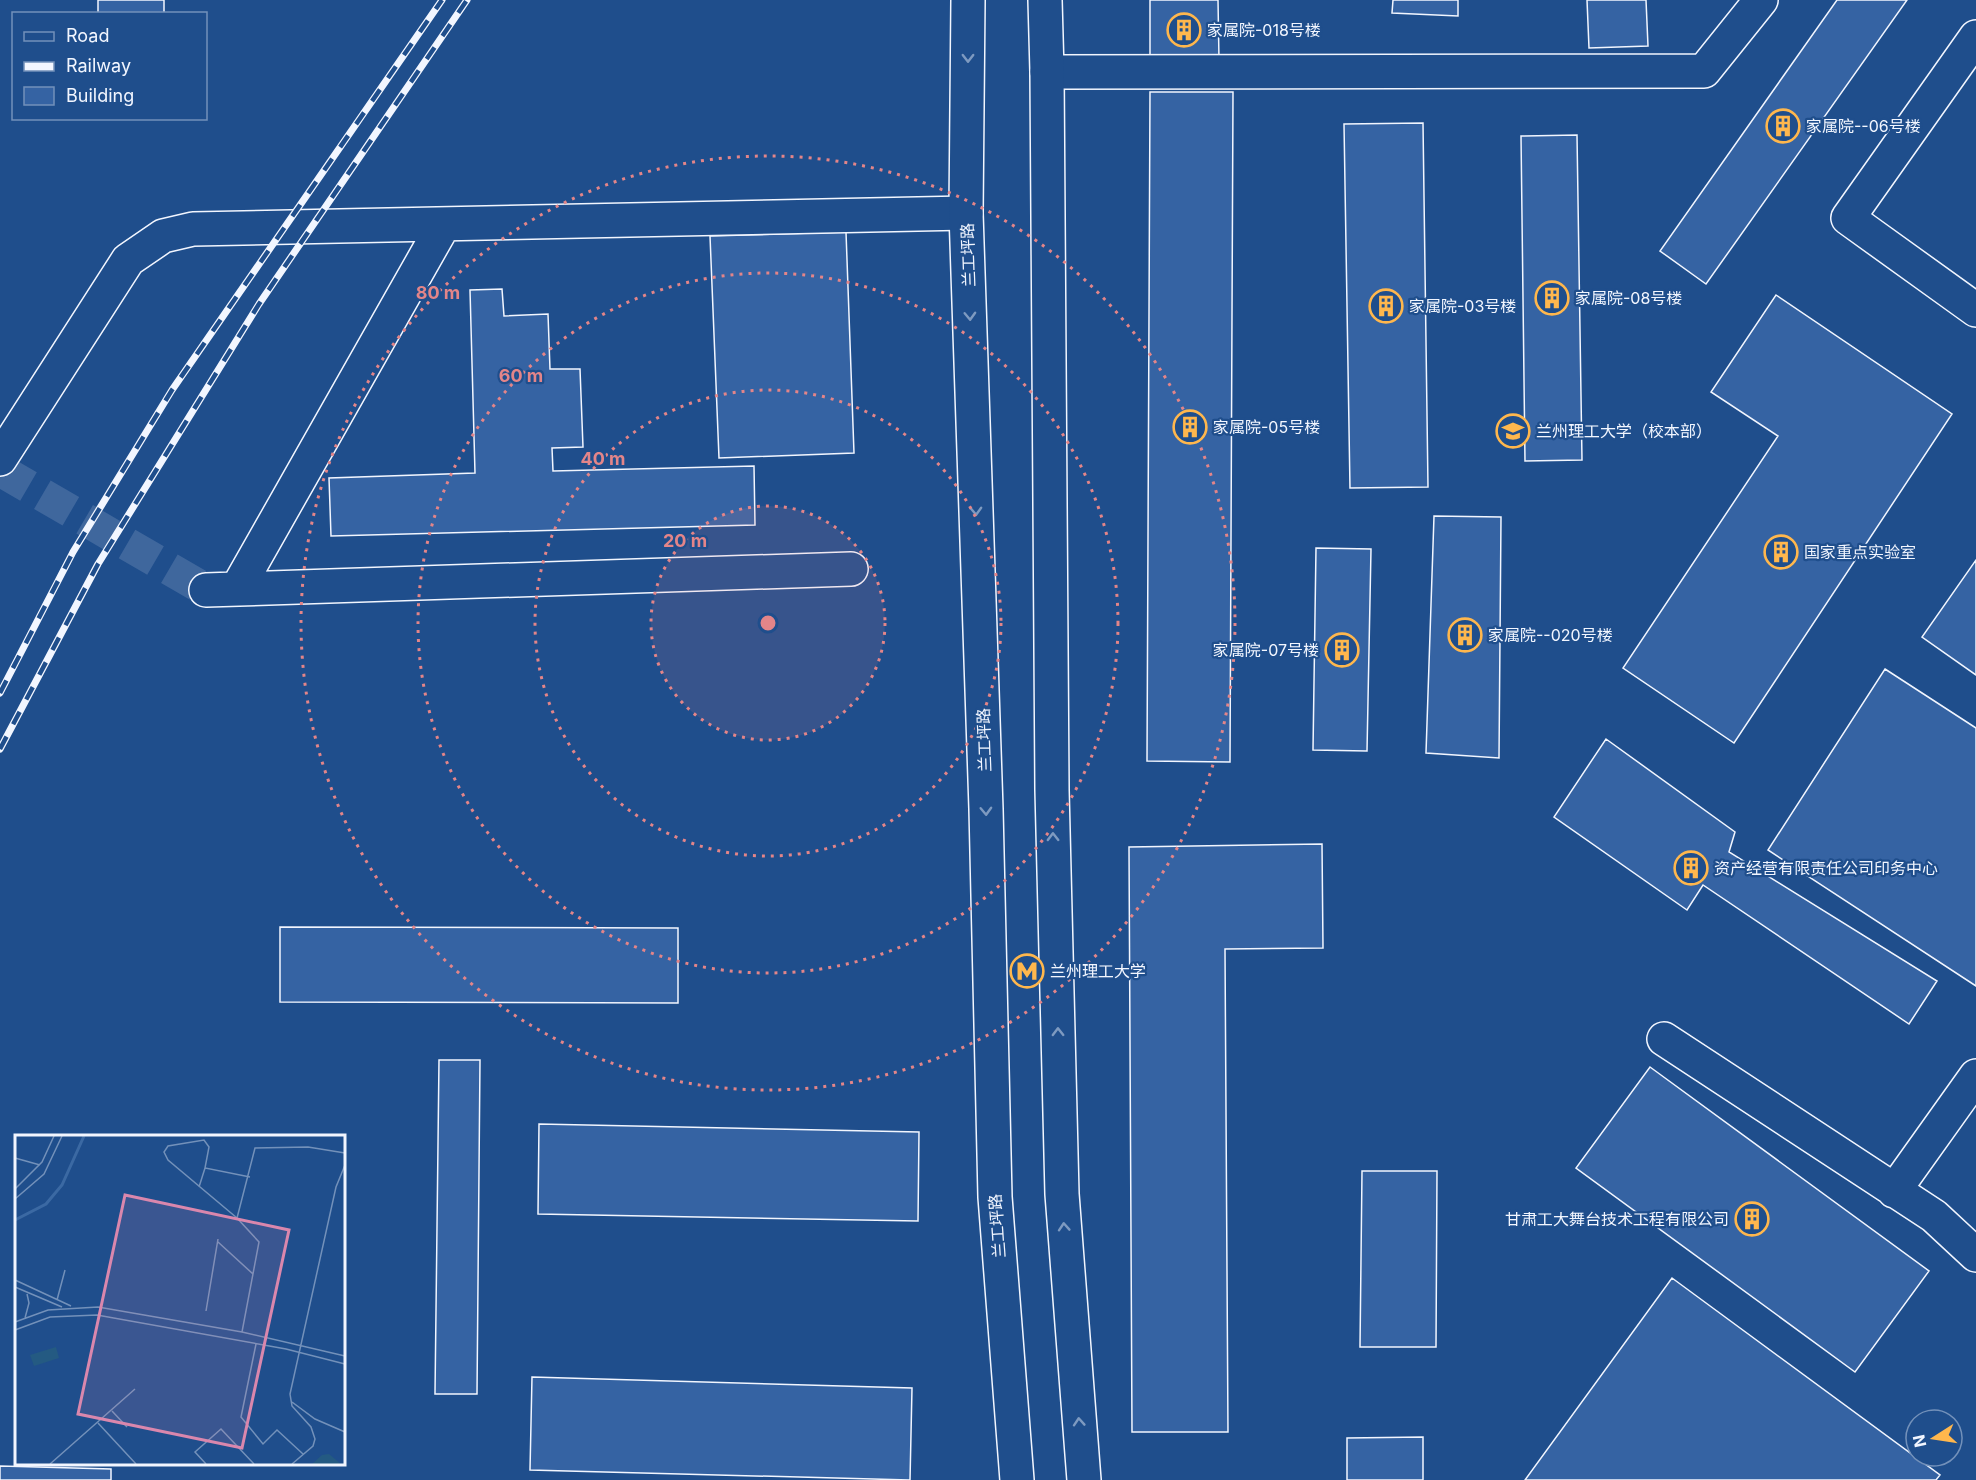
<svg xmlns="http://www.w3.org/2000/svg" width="1976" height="1480" font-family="Inter,'Noto Sans SC',sans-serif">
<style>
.building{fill:#3563a3;stroke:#f2f6ff;stroke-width:1.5}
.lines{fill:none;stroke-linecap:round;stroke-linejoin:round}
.minor-tunnel{stroke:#3f679d;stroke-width:33;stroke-dasharray:33 16;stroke-linecap:butt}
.minor-casing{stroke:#f2f6ff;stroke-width:36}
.highway-casing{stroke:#f2f6ff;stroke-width:36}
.minor{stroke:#1f4e8c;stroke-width:33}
.highway{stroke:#1f4e8c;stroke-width:33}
.rail-casing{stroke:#f2f6ff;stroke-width:7}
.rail{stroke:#1f4e8c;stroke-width:4.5;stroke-dasharray:14;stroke-linecap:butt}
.oneway{stroke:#7e9ac0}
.ring{fill:none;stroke:#e38589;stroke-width:3;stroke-dasharray:3 6}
.labels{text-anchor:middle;stroke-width:4.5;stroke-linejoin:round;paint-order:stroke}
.poi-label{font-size:16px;fill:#f2f6ff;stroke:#1f4e8c;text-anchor:start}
.street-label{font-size:16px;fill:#f2f6ff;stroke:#1f4e8c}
.inset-river{fill:none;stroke:#3b69a3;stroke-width:3}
.inset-road{fill:none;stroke:#7391ba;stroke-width:1.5}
.view{fill:#da87ad;fill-opacity:0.15;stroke:#da87ad;stroke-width:3}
.inset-edge{fill:none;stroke:#f2f6ff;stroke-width:3}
.centre{fill:#e38589;stroke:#1f4e8c;stroke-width:3}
.ring-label{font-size:18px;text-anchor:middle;font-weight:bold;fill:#e38589;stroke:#1f4e8c;stroke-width:4.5;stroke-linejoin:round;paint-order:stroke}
</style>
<rect width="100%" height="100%" fill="#1f4e8c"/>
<path class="building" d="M98,0H164V14H98Z
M1150,0H1218L1219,60L1150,61Z
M1393,0H1458V16L1392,13Z
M1587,0H1646L1648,46L1589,48Z
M1837,0H1907L1706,284L1660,251Z
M1150,92H1233L1230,762L1147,761Z
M1423,123L1428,487L1350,488L1344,124Z
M1577,135L1582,460L1525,461L1521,136Z
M846,232L854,453L719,458L710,236Z
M502,289L504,316L548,314L550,369H580L583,447L552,448L553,471L754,466L755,525L331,536L329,478L475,473L470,290Z
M1776,295L1952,414L1734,743L1623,668L1778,436L1711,392Z
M1434,516L1501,517L1499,758L1426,753Z
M1316,548L1371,549L1367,751L1313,750Z
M1976,560V675L1922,637Z
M1885,669L1976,728V986L1768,850Z
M1606,739L1735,832L1729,852L1937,981L1909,1024L1703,885L1687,910L1554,817Z
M1322,844L1323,948L1225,949L1228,1432H1132L1129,847Z
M280,927L678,928V1003L280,1002Z
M439,1060H480L477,1394H435Z
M1650,1067L1929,1271L1855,1372L1576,1168Z
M539,1124L919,1132L918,1221L538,1214Z
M1362,1171H1437L1436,1347H1360Z
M1672,1278L1940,1475L1936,1480H1525Z
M532,1377L912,1388L910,1480L530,1470Z
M1423,1437V1480H1347V1438Z
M0,1466L111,1469V1480H0Z"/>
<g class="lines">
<path class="minor-tunnel" d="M0,470L206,590"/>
<g class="minor-casing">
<path id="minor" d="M1976,37L1848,218L1976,310
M1047,72L1704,71L1761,0
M0,459L128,260L163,236L193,229L966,213
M237,589L444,224
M206,590L851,569
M1664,1039L1934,1216L1976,1255
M1894,1191L1976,1076"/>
</g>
<g class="highway-casing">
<path id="highway" d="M968,0L966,213L986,809L995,1197L1017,1480
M1045,0L1047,72L1052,790L1062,1194L1084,1480"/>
</g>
<use href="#minor" class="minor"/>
<use href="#highway" class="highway"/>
<g class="rail-casing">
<path id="rail" d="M0,693L73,552L172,390L442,0
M0,749L98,564L259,304L467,0"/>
</g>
<use href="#rail" class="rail"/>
</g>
<defs><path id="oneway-chevron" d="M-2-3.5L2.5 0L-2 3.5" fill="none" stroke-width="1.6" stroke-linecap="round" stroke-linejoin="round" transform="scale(1.5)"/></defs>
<g class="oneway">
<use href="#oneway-chevron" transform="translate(968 58) rotate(90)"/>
<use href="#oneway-chevron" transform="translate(970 316) rotate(88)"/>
<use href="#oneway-chevron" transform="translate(976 511) rotate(88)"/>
<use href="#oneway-chevron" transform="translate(986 811) rotate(88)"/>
<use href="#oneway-chevron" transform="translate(1053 837) rotate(-91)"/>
<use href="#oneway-chevron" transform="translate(1058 1032) rotate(-91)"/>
<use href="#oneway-chevron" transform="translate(1064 1227) rotate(-94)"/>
<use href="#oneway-chevron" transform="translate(1079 1422) rotate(-94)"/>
</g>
<circle cx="768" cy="623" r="117" fill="#e38589" fill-opacity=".12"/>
<g class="ring">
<circle cx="768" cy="623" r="117"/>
<circle cx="768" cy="623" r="233"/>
<circle cx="768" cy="623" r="350"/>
<circle cx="768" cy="623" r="467"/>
</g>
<defs>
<g id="building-ring" transform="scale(1.725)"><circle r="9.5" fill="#1f4e8c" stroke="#ffb74d" stroke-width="1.5"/><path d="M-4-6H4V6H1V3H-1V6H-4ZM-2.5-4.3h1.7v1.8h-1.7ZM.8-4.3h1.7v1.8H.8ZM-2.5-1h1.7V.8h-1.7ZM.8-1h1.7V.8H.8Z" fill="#ffb74d"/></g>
<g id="university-ring" transform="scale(1.725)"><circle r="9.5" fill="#1f4e8c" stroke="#ffb74d" stroke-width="1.5"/><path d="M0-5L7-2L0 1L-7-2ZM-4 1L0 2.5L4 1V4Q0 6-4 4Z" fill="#ffb74d"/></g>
<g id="metro-ring" transform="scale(1.725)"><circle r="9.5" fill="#1f4e8c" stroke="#ffb74d" stroke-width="1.5"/><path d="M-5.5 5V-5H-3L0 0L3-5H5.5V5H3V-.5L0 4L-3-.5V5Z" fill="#ffb74d"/></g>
</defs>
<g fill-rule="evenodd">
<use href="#building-ring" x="1184" y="30"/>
<use href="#building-ring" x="1783" y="126"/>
<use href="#building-ring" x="1552" y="298"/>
<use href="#building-ring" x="1386" y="306"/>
<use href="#building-ring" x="1190" y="427"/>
<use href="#university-ring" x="1513" y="431"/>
<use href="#building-ring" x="1781" y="552"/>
<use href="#building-ring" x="1465" y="635"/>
<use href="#building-ring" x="1342" y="650"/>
<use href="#building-ring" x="1691" y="868"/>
<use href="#metro-ring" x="1027" y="971"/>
<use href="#building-ring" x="1752" y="1219"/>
</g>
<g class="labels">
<g class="poi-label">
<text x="1207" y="36">家属院-018号楼</text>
<text x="1806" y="132">家属院--06号楼</text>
<text x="1575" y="304">家属院-08号楼</text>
<text x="1409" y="312">家属院-03号楼</text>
<text x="1213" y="433">家属院-05号楼</text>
<text x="1536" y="437">兰州理工大学（校本部）</text>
<text x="1804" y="558">国家重点实验室</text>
<text x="1488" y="641">家属院--020号楼</text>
<text x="1319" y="656" text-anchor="end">家属院-07号楼</text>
<text x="1714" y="874">资产经营有限责任公司印务中心</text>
<text x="1050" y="977">兰州理工大学</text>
<text x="1729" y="1225" text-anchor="end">甘肃工大舞台技术工程有限公司</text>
</g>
<g class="street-label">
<text transform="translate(968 255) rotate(-92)" y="6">兰工坪路</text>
<text transform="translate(984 740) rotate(-92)" y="6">兰工坪路</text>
<text transform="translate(997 1226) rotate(-94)" y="6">兰工坪路</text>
</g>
</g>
<g transform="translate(15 1135)">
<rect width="330" height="330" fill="#1f4e8c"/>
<path d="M41,212L44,223L19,231L15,220ZM314,319L326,329H297L307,320Z" fill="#245a82"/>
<path class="inset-river" d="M0,85L31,69L47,50L69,1"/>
<path class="inset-road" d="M0,23L25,30M184,52L190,33M0,54L27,27L39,1M0,64L29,39L47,1M222,83L153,25L149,17L153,11L189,5L194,12L190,33L235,42M203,107L238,139M0,145L56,171M0,152L47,172M42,165L50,135M191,176L203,104M10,183L14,168L12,159M0,187L33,175L83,172L227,197L330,221M0,195L35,182L82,180L271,214L330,229M227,197L244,107L222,83L240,13L293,12L330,18M241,209L226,282L248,309L262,295L288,319M277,267L300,284L330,297M97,276L112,292M83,288L121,329M35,329L120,254M191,329L180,317L206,294L239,329M277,329L298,311L300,304L296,292L277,271L275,259L321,52L330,30"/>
<path class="view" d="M110,60L274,95L227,313L63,279Z"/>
<rect width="330" height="330" class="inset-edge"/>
</g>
<circle cx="768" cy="623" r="9" class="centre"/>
<g class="ring-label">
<text x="438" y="299">80 m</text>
<text x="521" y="382">60 m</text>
<text x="603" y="465">40 m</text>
<text x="685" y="547">20 m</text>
</g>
<rect x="12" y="12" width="195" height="108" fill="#1f4e8c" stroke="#7391ba" stroke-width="1.5"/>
<rect x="24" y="32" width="30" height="9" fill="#1f4e8c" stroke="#7391ba" stroke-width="1.5"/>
<text x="66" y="42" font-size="18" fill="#f2f6ff">Road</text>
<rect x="24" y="62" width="30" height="9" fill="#f2f6ff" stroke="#7391ba" stroke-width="1.5"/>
<text x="66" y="72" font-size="18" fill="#f2f6ff">Railway</text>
<rect x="24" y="87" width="30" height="18" fill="#3563a3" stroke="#7391ba" stroke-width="1.5"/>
<text x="66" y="102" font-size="18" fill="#f2f6ff">Building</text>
<g transform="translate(1934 1438) rotate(258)"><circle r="28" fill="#1f4e8c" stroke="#7391ba" stroke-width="1.5"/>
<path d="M0-4.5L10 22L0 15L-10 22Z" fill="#ffb74d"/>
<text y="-9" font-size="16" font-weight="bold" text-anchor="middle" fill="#f2f6ff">N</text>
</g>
</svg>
